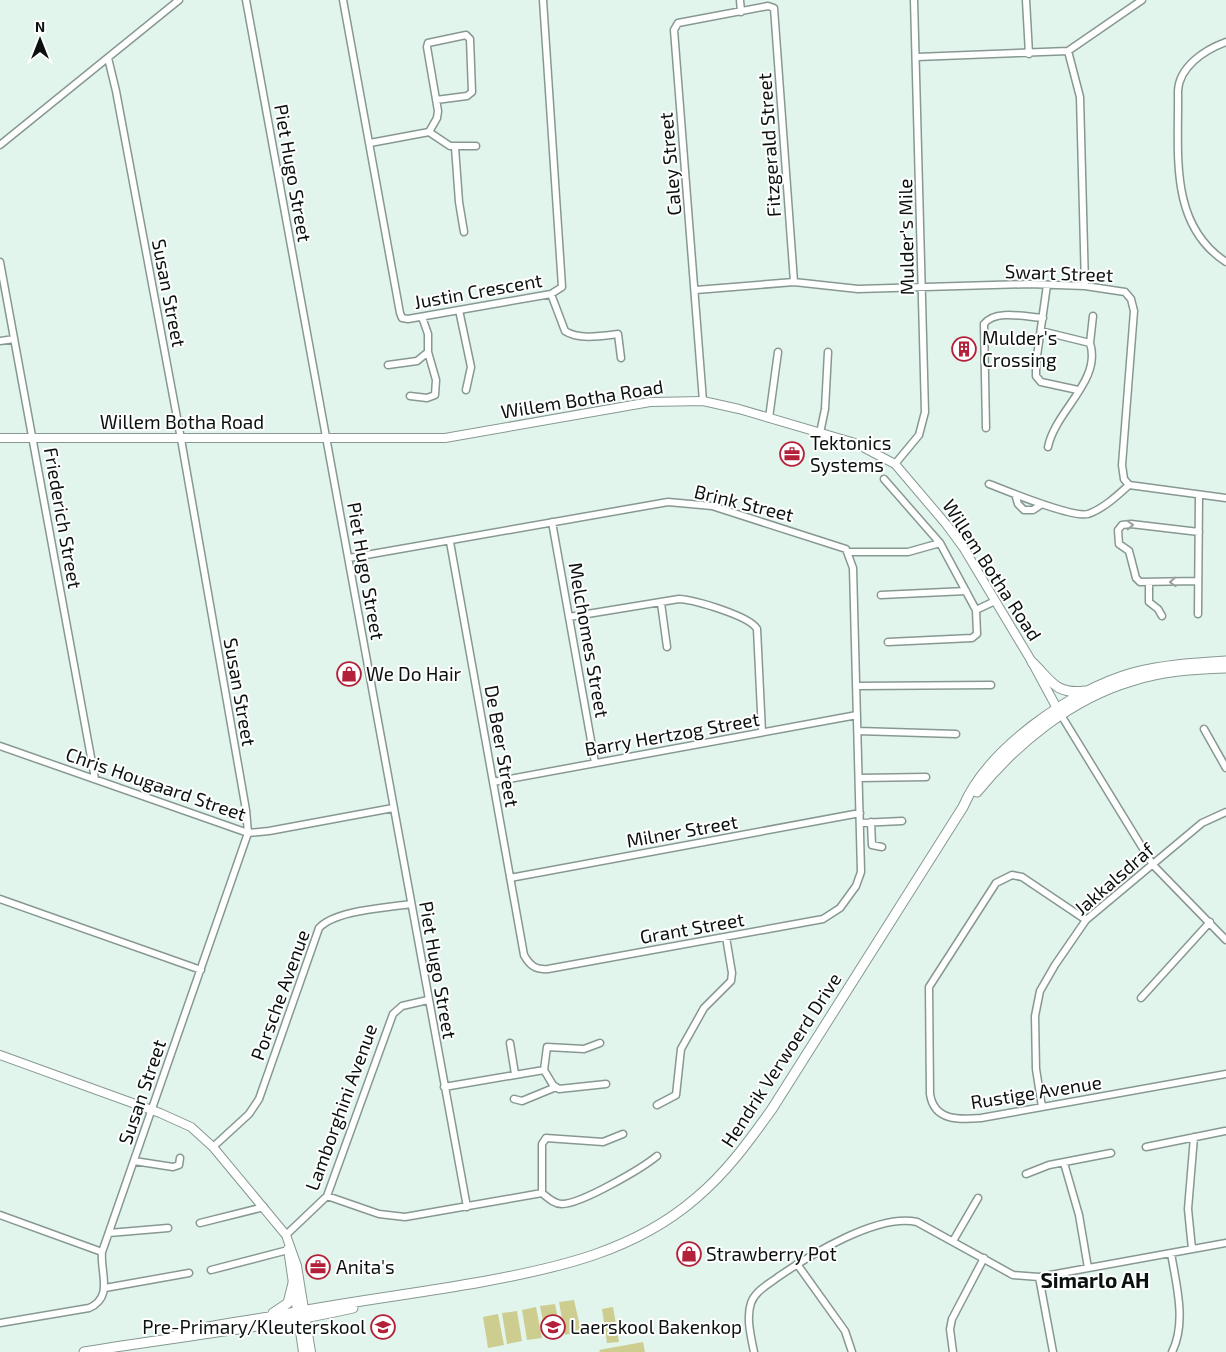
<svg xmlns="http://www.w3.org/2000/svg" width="1226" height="1352" font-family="'Exo 2',sans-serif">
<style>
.green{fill:#cecd90}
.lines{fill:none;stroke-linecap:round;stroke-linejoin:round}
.minor-casing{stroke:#879891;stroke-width:9}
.tertiary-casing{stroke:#879891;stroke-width:10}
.secondary-casing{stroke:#879891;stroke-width:11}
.minor{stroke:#fff;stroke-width:6}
.tertiary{stroke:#fff;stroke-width:8}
.secondary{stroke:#fff;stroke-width:9}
.oneway{stroke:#9da09f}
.labels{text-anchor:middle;stroke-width:4;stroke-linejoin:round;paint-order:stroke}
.street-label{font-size:19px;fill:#0b110f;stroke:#fff}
.poi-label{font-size:19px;fill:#0b110f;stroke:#fff;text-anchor:start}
.quarter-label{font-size:21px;font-weight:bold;fill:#0b110f;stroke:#fff}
</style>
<rect width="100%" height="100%" fill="#e2f5ec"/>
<path class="green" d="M574,1300L581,1331L565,1335L559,1302Z
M555,1304L561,1334L546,1337L540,1306Z
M536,1307L542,1338L527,1340L522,1310Z
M613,1307L619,1342L607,1343L602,1309Z
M517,1311L522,1341L507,1344L502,1313Z
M498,1314L504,1345L488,1348L483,1317Z
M643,1342L645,1352H600L599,1350Z"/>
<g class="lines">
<g class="minor-casing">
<path id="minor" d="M246,0L467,1207
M343,0L400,313L402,318L408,319L551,294L562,287L543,0
M740,0L741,12
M1026,0L1029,54
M1226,42C1204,50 1179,67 1178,91C1179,152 1168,224 1226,262
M1068,51L1080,97L1085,286
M917,57L1068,51L1142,0
M429,132L437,118L438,111L427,47L428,43L466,35L470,39L472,92L467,96L436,100
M429,132L450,146H476
M370,143L429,132
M0,145L179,0
M455,147L459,202L464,232
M0,262L95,779
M1047,285L1036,363V376L1041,382L1078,390
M696,290L794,282L858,289L1029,284L1085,286L1125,292L1131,299L1134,311L1122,465L1124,479L1129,485L1226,498
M551,294L565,331C578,340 602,336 618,334L621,358
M459,310L471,367L466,390
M1041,331L1090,343C1102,381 1055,411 1048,447
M0,341L14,339
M1090,343L1093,316
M388,365L417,361L428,352V334L422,317
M410,396L427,398L435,395L436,380L428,352
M703,401L674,30L678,23L768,6L774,8L794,282
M769,418L778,352
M986,428L984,324C995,309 1026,317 1043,318
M820,433L825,409L828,352
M895,464L919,435L925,412L914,0
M884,479L940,543L976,610L977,634L972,638L888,642
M989,484C1007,491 1072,518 1088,514C1103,509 1118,495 1129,485
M1015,494L1018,504L1024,510H1033L1042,504
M552,522L595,763
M849,552H908L940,543
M349,558L668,502L712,506L846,549L853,568L861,872L856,886L840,908L823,919L548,969C536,970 530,966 524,955L450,542
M1198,581L1140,582L1136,578L1129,551L1119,544L1118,530L1122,525L1131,524L1199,532
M1149,583V602L1158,609L1162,616
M881,595L966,591
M661,603L667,647
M976,610L995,601
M1198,614L1199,495
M569,617L679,599C695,600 750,616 757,629L762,732
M857,686L991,685
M1061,715L1153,865L1226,940
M1204,729L1226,768
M858,731L956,734
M0,746L248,833L269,831L393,808
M859,778L926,777
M493,782L857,715
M871,822L872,845L882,847
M860,823L902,821
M510,878L860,813
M0,899L201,970
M1086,920L1022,877L1012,875L996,883L929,987L930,1094C934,1121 959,1120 981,1118L1226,1074
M1141,998L1210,922
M510,1043L515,1074
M600,1043L584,1049L547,1047L544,1070L553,1085L559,1089L606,1084
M444,1087L544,1070
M514,1099L522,1101L556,1087
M657,1105L676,1095L681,1049L704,1008L731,981L732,973L726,937
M1042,1107L1036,1069L1035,1016L1040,991L1055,965L1086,920L1202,823L1226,812
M213,1147L249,1114L259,1099L319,928C336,910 386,908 411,904
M1146,1147L1225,1131
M134,1161L173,1167L179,1165L180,1158
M1064,1163L1079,1215L1088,1268
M1026,1174L1049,1165L1111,1153
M542,1193C548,1198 554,1204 562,1204C581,1204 641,1169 657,1156
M327,1196L379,1214L405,1217L542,1193V1144L546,1138L603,1142L623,1134
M0,1215L102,1252
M200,1223L264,1207
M109,1233L168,1228
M286,1235L327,1196L393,1014L402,1006L428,1000
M953,1241L978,1198
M1192,1249L1188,1209L1194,1137
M1171,1253C1176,1284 1187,1322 1172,1352
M797,1264L845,1331L852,1352
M211,1270L288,1250
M1039,1277L1053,1352
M105,1288L189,1273
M0,1323L89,1308C114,1297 100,1273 102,1252L248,833L246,810L181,439L116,91L108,58
M754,1352C751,1337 746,1318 751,1303C755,1291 769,1284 778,1277C810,1255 878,1213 917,1222L1013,1275L1039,1277L1226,1243
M953,1352L950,1329L952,1319L984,1258"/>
</g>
<g class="tertiary-casing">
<path id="tertiary" d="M0,438H445L650,402L703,401L739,409L855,443L895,464L946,524L963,547L1032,662L1059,712
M0,1055L160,1113L191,1127L213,1147L286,1235L297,1266L311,1352
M288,1249L303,1352"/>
</g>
<g class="secondary-casing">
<path id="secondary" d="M1032,662C1051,680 1055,695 1085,691
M977,792C1017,743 1071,699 1132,681C1162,671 1195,669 1226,668
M273,1313L288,1303L293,1283
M172,1337C206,1324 244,1322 280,1315C346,1302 414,1294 481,1282C558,1268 635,1251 696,1198C727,1172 749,1141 772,1109L963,807C988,748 1072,690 1132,673C1163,665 1194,663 1226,661
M84,1352C174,1337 264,1328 353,1308"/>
</g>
<use href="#minor" class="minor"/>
<use href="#tertiary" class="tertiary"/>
<use href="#secondary" class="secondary"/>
</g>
<defs><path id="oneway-chevron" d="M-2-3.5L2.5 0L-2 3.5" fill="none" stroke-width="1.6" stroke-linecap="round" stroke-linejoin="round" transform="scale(1.25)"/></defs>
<g class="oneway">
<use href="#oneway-chevron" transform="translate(1130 525) rotate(-3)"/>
<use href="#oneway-chevron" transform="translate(1173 582) rotate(178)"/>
</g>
<defs>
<g id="building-ring" transform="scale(1.25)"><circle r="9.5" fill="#fff" stroke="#b32039" stroke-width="1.5"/><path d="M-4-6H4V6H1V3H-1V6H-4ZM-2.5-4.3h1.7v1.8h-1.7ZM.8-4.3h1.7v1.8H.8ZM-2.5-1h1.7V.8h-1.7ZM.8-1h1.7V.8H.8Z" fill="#b32039"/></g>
<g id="office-ring" transform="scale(1.25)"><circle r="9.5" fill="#fff" stroke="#b32039" stroke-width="1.5"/><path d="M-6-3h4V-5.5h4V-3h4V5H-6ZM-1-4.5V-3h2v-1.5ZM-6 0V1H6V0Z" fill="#b32039"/></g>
<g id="shop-ring" transform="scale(1.25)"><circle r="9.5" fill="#fff" stroke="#b32039" stroke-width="1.5"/><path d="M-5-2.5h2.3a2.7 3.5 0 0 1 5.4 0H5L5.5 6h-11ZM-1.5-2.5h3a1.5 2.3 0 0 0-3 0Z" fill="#b32039"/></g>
<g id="school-ring" transform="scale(1.25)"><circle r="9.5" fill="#fff" stroke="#b32039" stroke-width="1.5"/><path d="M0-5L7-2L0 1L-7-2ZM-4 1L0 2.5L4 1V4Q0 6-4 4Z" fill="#b32039"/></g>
</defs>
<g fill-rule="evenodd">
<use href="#building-ring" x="964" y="349"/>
<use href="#office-ring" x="792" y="454"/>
<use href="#shop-ring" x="349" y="674"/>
<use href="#shop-ring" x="689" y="1254"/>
<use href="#office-ring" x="318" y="1267"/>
<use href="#school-ring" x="383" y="1327"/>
<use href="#school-ring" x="553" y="1327"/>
</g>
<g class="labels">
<g class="street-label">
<text transform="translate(769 145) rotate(-94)" y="7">Fitzgerald Street</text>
<text transform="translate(670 164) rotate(-95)" y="7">Caley Street</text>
<text transform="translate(293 173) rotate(80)" y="7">Piet Hugo Street</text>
<text transform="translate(906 237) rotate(-91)" y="7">Mulder's Mile</text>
<text transform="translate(1059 273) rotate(2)" y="7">Swart Street</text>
<text transform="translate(478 291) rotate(-10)" y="7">Justin Crescent</text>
<text transform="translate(169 293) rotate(79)" y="7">Susan Street</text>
<text transform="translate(582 399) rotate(-9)" y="7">Willem Botha Road</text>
<text x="182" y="429">Willem Botha Road</text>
<text transform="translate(744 503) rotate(14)" y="7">Brink Street</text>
<text transform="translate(63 518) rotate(80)" y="7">Friederich Street</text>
<text transform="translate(992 570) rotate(57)" y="7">Willem Botha Road</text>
<text transform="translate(366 571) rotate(80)" y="7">Piet Hugo Street</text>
<text transform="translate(589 640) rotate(80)" y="7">Melchomes Street</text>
<text transform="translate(240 692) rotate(80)" y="7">Susan Street</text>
<text transform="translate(672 734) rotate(-10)" y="7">Barry Hertzog Street</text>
<text transform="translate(502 746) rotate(80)" y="7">De Beer Street</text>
<text transform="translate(156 784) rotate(19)" y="7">Chris Hougaard Street</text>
<text transform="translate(682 831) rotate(-10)" y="7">Milner Street</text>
<text transform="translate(1114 879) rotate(-41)" y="7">Jakkalsdraf</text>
<text transform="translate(692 928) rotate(-10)" y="7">Grant Street</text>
<text transform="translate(438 970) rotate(80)" y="7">Piet Hugo Street</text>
<text transform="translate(280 995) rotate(-70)" y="7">Porsche Avenue</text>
<text transform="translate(781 1060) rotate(-57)" y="7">Hendrik Verwoerd Drive</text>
<text transform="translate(142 1092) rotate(-71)" y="7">Susan Street</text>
<text transform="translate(1036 1092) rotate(-9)" y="7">Rustige Avenue</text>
<text transform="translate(341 1107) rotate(-70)" y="7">Lamborghini Avenue</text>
</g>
<g class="poi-label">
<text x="982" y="345">Mulder's<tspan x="982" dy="22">Crossing</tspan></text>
<text x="810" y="450">Tektonics<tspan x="810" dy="22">Systems</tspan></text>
<text x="366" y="681">We Do Hair</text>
<text x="706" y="1261">Strawberry Pot</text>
<text x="336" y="1274">Anita's</text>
<text x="366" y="1334" text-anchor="end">Pre-Primary/Kleuterskool</text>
<text x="570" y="1334">Laerskool Bakenkop</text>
</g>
<g class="quarter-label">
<text x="1095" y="1288">Simarlo AH</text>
</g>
</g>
<g transform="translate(40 40)" stroke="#ffffff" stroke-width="4" paint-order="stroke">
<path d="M0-4L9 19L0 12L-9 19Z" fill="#0b110f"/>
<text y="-8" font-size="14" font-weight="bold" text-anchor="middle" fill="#0b110f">N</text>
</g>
</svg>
